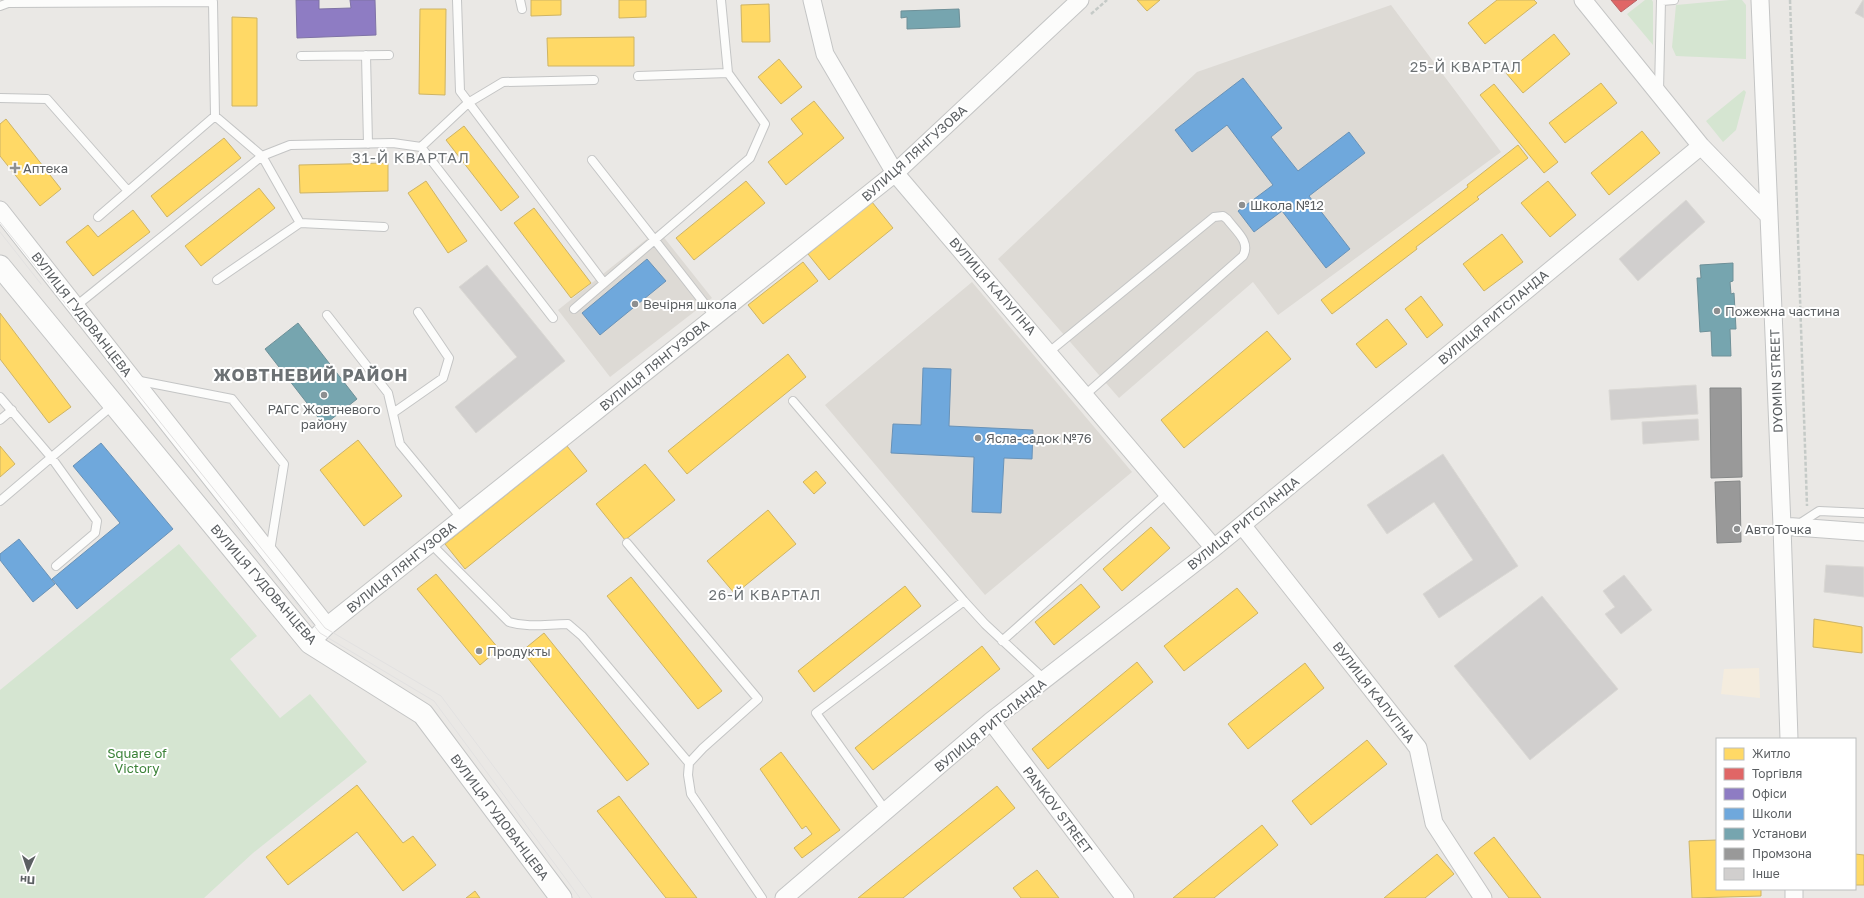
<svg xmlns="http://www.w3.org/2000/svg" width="1864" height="898" font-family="'Golos Text',sans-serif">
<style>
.commercial{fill:#f4ecde}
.education{fill:#dddad5}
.green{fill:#d5e5d1}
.homes{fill:#ffd966;stroke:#ceb465}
.shops{fill:#e06666;stroke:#b86465}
.offices{fill:#8e7cc3;stroke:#7f73a6}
.schools{fill:#6fa8dc;stroke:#6992b7}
.public{fill:#76a5af;stroke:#6e9098}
.industry{fill:#999;stroke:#868888}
.building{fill:#d1cfce;stroke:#dad8d4}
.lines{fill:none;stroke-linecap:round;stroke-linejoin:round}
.service-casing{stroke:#c4c5c5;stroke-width:10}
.minor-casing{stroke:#c4c5c5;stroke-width:19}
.tertiary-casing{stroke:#c4c5c5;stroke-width:23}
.path{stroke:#c5cac7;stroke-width:2.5;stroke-dasharray:4 2;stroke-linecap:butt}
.service{stroke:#fcfcfb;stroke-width:8}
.minor{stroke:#fcfcfb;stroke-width:17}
.tertiary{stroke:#fcfcfb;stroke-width:21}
.tram{stroke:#e2e1e1;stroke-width:1}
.poi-dot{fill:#8d8f90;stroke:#fff;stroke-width:1.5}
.labels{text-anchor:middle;stroke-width:4;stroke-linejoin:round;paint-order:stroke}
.street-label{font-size:13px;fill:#5b5f62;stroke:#fff}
.poi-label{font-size:13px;fill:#5b5f62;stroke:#fff;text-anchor:start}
.park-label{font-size:13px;fill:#3c8339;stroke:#fff}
.neighbourhood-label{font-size:14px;letter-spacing:1px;fill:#6c7174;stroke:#fff}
.quarter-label{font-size:15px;letter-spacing:1px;fill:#6c7174;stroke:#fff}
.district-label{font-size:17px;font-weight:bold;letter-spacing:1px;fill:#6c7174;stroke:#fff}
</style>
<rect width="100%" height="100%" fill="#eae8e5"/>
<path class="commercial" d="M1759,668L1760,698L1721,694L1724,669Z"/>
<path class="education" d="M1391,5L1501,152L1278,315L1253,282L1119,398L998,259L1197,72Z
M658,230L712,298L610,377L558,310Z
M972,282L1132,472L985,595L825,405Z"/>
<path class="green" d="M1645,0H1652L1653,2V45L1627,14Z
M1730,0H1742L1746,5V59L1676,56L1672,47L1676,5Z
M1744,90L1746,92L1736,130L1723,142L1706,121Z
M179,544L257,636L230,659L280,718L310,694L367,762L253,853L204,898H0V690Z"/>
<path class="homes" d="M531,0H561V15L531,16Z
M619,0H646V17L619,18Z
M1137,0H1160L1147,11Z
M1497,0H1534L1537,3L1485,44L1468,23Z
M769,4L770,42H742L741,5Z
M420,9H446L445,95L419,94Z
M232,17L257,18V106H232Z
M1554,34L1570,54L1523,93L1506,73Z
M634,37V66H548L547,38Z
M779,59L802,87L781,104L758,77Z
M1601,83L1617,103L1565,143L1549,123Z
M1494,84L1558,162L1544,173L1480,95Z
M814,101L844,138L786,185L768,162L803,134L791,119Z
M6,119L61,189L40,206L0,156V124Z
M464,126L519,197L501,211L446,140Z
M1642,131L1660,153L1609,195L1591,173Z
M224,138L241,158L167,217L151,196Z
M1518,145L1528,158L1477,197L1479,199L1416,247L1417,249L1332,314L1321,300L1468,187L1467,185Z
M388,163V191L300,193L299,165Z
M426,181L467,241L448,253L408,193Z
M746,181L765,203L694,260L676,238Z
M1548,181L1576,215L1550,237L1521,203Z
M259,188L275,208L201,266L185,246Z
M872,202L893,228L829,280L808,254Z
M534,208L591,283L571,298L514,223Z
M133,210L150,232L93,276L66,242L88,225L98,237Z
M1502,234L1523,262L1484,291L1463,264Z
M803,262L818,281L763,324L748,305Z
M1421,296L1443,325L1427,338L1405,309Z
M0,313L71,407L49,423L0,359Z
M1387,319L1407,344L1376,368L1356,344Z
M1267,331L1291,359L1184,448L1161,420Z
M788,354L806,377L687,474L668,451Z
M358,440L402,496L364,526L320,470Z
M0,446L15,464L0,477Z
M567,446L587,471L465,569L445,544Z
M645,464L675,500L625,540L596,504Z
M816,471L826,483L814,494L803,482Z
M768,510L796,544L735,594L707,561Z
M1151,527L1170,548L1122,591L1103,569Z
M436,574L499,649L480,665L417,589Z
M631,577L722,691L698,709L607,596Z
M1081,584L1100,607L1054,645L1035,622Z
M905,586L921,606L814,692L798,671Z
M1237,588L1258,613L1184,671L1164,646Z
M1814,619L1862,627V653L1813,647Z
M544,633L649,764L627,781L522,651Z
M982,646L1000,669L873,770L855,748Z
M1137,662L1153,682L1048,769L1032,749Z
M1305,663L1324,688L1248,749L1228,724Z
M1367,740L1387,764L1311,825L1292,801Z
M781,752L840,830L802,858L794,848L812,834L806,826L802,829L760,769Z
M357,785L403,843L413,836L436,865L403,891L357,832L288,885L266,857Z
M997,786L1015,808L903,898H858Z
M619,796L697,898H666L597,811Z
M1262,825L1278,845L1214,898H1173Z
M1494,837L1541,898H1509L1474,853Z
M1717,840V889H1761V896L1692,898L1689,841Z
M1437,854L1454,874L1425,898H1384Z
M1855,854L1864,855V885H1855Z
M1037,870L1059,898H1021L1013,888Z
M475,891L480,898H466Z"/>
<path class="shops" d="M1611,0H1637L1621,12Z"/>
<path class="offices" d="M296,0H319V9L351,8L350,0H375L376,35L297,38Z"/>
<path class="schools" d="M1243,78L1282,128L1271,137L1298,171L1349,132L1365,153L1309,196L1350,249L1326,268L1282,211L1254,232L1238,211L1273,185L1227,125L1192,152L1175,130Z
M647,259L666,281L600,335L582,313Z
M923,368L951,369L949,426L1033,430L1032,459L1004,458L1001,513L972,512L974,457L891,453L893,424L921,425Z
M101,443L173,529L77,609L52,579L120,523L73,466Z
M19,539L55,584L33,602L0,560V554Z"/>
<path class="public" d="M959,9L960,27L907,29V17L901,18V11Z
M1733,263V281L1730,282L1731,294L1734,293L1736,329H1730L1731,356H1712L1711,331L1700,332L1697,278H1701L1700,265Z
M298,323L357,399L324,425L265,349Z"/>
<path class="industry" d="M1710,388H1741L1742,477L1711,478Z
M1740,481L1741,542L1717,543L1715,482Z"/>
<path class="building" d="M1863,0H1864V18L1855,13Z
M1686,200L1705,222L1638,281L1619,259Z
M487,265L565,361L476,433L455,407L517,357L459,287Z
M1696,385L1698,414L1611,420L1609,390Z
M1698,419L1699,440L1643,444L1642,422Z
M1443,454L1518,566L1439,618L1423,594L1473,560L1434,502L1387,534L1367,505Z
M1826,565L1864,567V597L1824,592Z
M1624,575L1652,610L1621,634L1605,614L1615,607L1603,591Z
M1542,596L1618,689L1530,760L1454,666Z"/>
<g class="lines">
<g class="service-casing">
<path id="service" d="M457,0L460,91L604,283
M520,0L522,9
M721,0L728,73
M1662,1L1674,0
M0,6L8,3L213,2L215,116L98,217
M366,55L368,144
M301,56L389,55
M1659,91L1661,0
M0,98L47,99L128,191
M215,116L262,156L300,223
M421,147L468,103L503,82L594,80
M592,160L715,317
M217,280L300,223L384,227
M76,306L262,156L290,145L393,143L421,147L553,318
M574,309L750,158L765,124L728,73L638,76
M327,315L388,393L400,444L462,519
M1049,352L1214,217L1223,216L1227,219C1236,231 1251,242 1243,256L1085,395
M135,380L232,399L284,464L270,551
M0,397L51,457L97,521L95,533L56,566
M793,401L964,601L985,624L1045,680
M393,413L443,378L449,358L418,312
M0,420L12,410
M0,501L113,405
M1799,524L1819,511L1864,513
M627,543L758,699L703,748L689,763L688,775L691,794L762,898
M431,544L509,622C529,628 547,624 568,624L582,636L689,763
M1002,641L1168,493
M886,811L816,713L964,601"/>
</g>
<g class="minor-casing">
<path id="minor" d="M812,0L825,54L895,173L1214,548
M1583,0L1701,146L1769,216
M1760,0L1782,526L1789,739
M0,210L327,626
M1242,525L1418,748L1434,823L1483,898
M1782,526L1864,532
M310,643L327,626L895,173L1080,0
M991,721L1125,898
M1794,889V898
M784,898L991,721L1214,548L1701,146"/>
</g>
<g class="tertiary-casing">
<path id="tertiary" d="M0,266L310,643L423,714L561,898"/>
</g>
<path class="path" d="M1790,0L1807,506
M1091,14L1107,0"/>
<use href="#service" class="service"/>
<use href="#minor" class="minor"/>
<use href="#tertiary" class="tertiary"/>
<path class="tram" d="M0,222L325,628L441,696L592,898
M0,232L41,284
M232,523L320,633L434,701L580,898"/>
</g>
<g class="poi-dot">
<path d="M13 162h4v4h4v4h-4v4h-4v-4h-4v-4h4z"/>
<circle cx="1242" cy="205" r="4"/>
<circle cx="635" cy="304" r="4"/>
<circle cx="1717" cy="311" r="4"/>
<circle cx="324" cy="395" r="4"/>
<circle cx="978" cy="438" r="4"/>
<circle cx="1737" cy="529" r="4"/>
<circle cx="479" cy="651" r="4"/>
</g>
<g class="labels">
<g class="street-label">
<text transform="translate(914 153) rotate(-42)" y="5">ВУЛИЦЯ ЛЯНГУЗОВА</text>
<text transform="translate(993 286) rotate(49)" y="5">ВУЛИЦЯ КАЛУГІНА</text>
<text transform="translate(82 314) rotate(52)" y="5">ВУЛИЦЯ ГУДОВАНЦЕВА</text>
<text transform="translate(1493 317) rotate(-40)" y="5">ВУЛИЦЯ РИТСЛАНДА</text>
<text transform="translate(654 365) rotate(-39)" y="5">ВУЛИЦЯ ЛЯНГУЗОВА</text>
<text transform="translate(1776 381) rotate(-92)" y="5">DYOMIN STREET</text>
<text transform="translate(1243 523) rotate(-39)" y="5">ВУЛИЦЯ РИТСЛАНДА</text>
<text transform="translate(401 567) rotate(-39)" y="5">ВУЛИЦЯ ЛЯНГУЗОВА</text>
<text transform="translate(264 584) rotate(49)" y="5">ВУЛИЦЯ ГУДОВАНЦЕВА</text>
<text transform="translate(1374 692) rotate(52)" y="5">ВУЛИЦЯ КАЛУГІНА</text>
<text transform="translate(990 725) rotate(-39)" y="5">ВУЛИЦЯ РИТСЛАНДА</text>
<text transform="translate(1058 810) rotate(53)" y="5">PANKOV STREET</text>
<text transform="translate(500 817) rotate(53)" y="5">ВУЛИЦЯ ГУДОВАНЦЕВА</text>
</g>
<g class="poi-label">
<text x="23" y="173">Аптека</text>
<text x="1250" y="210">Школа №12</text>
<text x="643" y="309">Вечірня школа</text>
<text x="1725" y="316">Пожежна частина</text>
<text x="324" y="414" text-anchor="middle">РАГС Жовтневого<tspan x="324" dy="15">району</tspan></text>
<text x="986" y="443">Ясла-садок №76</text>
<text x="1745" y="534">АвтоТочка</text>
<text x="487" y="656">Продукты</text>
</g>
<g class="park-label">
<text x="137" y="758">Square of<tspan x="137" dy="15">Victory</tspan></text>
</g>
<g class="neighbourhood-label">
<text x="1466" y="72">25-Й КВАРТАЛ</text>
<text x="765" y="600">26-Й КВАРТАЛ</text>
</g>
<g class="quarter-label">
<text x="411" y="163">31-Й КВАРТАЛ</text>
</g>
<g class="district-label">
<text x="311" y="381">ЖОВТНЕВИЙ РАЙОН</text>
</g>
</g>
<rect x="1716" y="738" width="140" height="152" fill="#ffffff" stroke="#bdbfc0"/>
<rect x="1724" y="748" width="20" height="12" fill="#ffd966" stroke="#bdbfc0"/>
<text x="1752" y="758" font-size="12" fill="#5b5f62">Житло</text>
<rect x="1724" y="768" width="20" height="12" fill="#e06666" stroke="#bdbfc0"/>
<text x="1752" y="778" font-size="12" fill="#5b5f62">Торгівля</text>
<rect x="1724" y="788" width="20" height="12" fill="#8e7cc3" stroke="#bdbfc0"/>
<text x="1752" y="798" font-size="12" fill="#5b5f62">Офіси</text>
<rect x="1724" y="808" width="20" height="12" fill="#6fa8dc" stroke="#bdbfc0"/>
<text x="1752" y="818" font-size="12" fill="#5b5f62">Школи</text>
<rect x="1724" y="828" width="20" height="12" fill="#76a5af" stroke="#bdbfc0"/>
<text x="1752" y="838" font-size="12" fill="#5b5f62">Установи</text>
<rect x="1724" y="848" width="20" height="12" fill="#999999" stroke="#bdbfc0"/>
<text x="1752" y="858" font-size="12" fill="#5b5f62">Промзона</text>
<rect x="1724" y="868" width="20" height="12" fill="#d1cfce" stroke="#bdbfc0"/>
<text x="1752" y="878" font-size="12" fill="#5b5f62">Інше</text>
<g transform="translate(28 870) rotate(183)" stroke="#ffffff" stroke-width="3" paint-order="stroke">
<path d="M0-3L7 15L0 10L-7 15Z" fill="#5b5f62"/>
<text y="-6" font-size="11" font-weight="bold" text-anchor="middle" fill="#5b5f62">Пн</text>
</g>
</svg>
